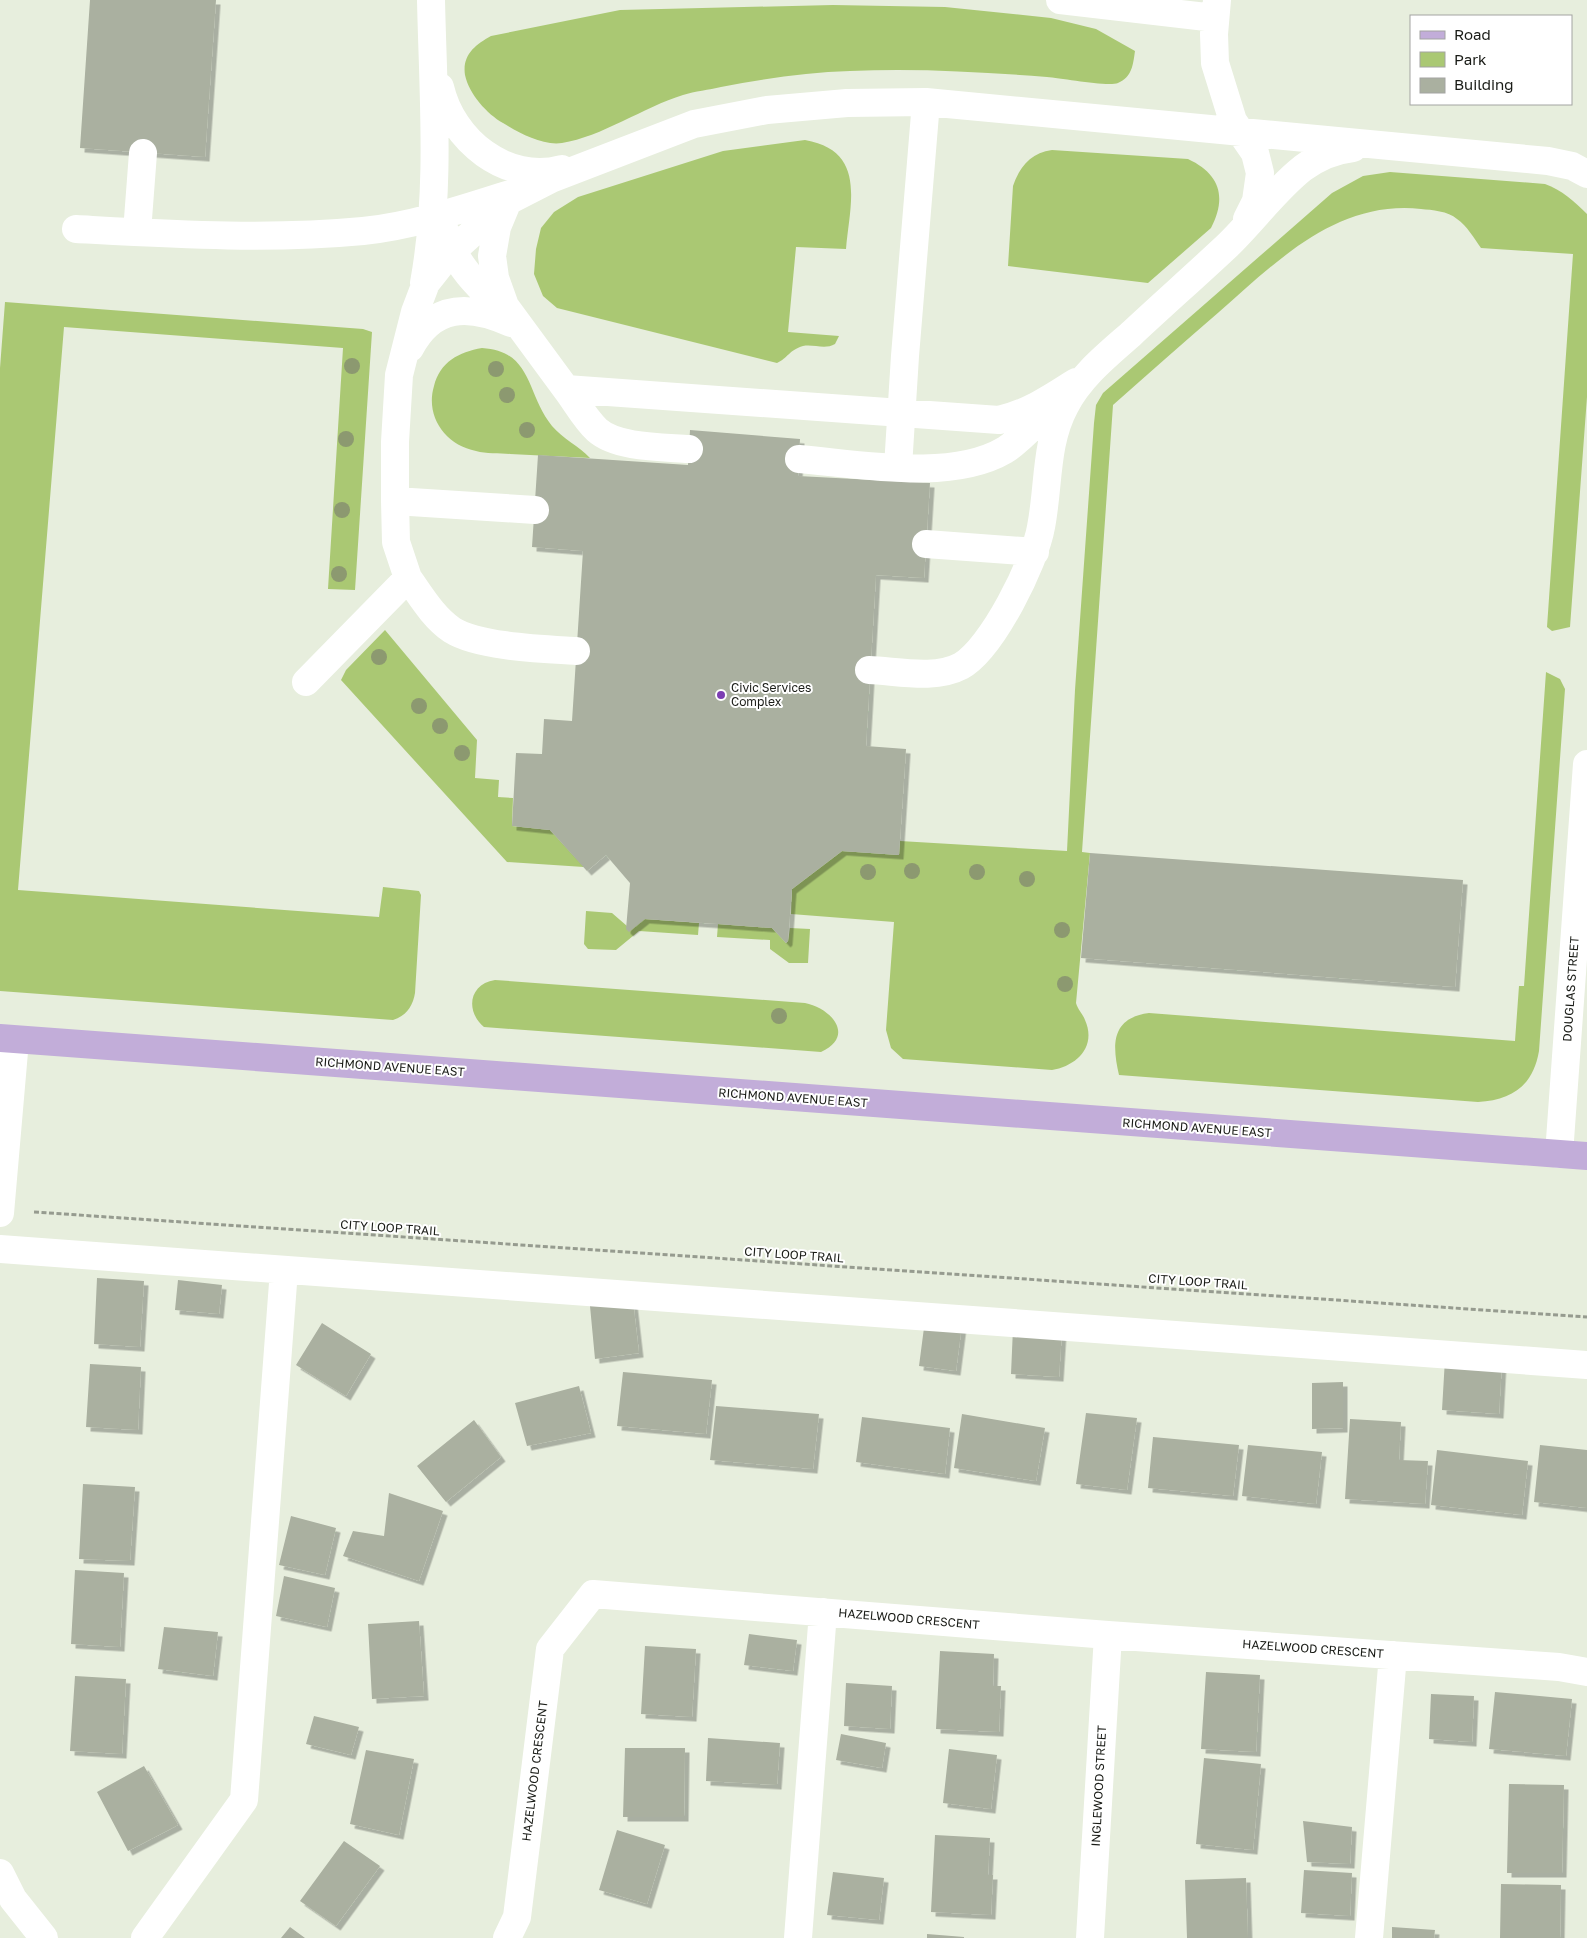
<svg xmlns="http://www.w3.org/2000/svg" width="1587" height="1938" font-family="'Golos Text',sans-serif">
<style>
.green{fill:#aac873}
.building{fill:#aab0a0;filter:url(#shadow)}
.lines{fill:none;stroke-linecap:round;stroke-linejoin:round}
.path{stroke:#969b8f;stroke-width:3;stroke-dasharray:5 2.5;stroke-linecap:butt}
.minor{stroke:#fff;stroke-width:28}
.major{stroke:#c2add9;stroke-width:28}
.tree{fill:#8c9970}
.poi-dot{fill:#7c3eb3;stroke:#fff;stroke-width:2}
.labels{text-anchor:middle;stroke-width:4;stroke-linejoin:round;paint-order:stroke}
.poi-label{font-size:12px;fill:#191b16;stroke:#fff;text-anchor:start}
.street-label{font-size:12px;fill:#191b16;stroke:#fff}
</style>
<defs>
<filter id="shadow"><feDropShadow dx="4.5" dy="4.5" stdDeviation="0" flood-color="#0004"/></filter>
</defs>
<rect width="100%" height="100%" fill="#e7eedd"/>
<path class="green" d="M833,5L945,7L1051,18L1096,29L1135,51C1133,65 1132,77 1118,83C1108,87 1061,78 1047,77C982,72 916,68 850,71C807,72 763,79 721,87C709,90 695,91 683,95C644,107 601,137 562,143C543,146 519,133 503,123C487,114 469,94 465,75C462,55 475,45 491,36L620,10Z
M805,140C867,151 850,203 846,249L796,247L788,332L839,336L835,344C825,350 814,344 803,346C789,350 788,358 777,363L557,308L543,296L534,274L536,249L541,228L554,212L578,197L723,151Z
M1052,150L1188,159C1220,174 1227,197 1211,228L1148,283L1008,266L1013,186C1020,166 1031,153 1052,150Z
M1390,172L1545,184C1562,190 1574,201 1587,214V397L1570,627L1552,631L1547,627L1573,254L1481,248C1474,238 1467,226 1457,219C1448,211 1432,210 1421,209C1337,200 1277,261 1219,312C1183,343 1148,374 1113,405L1082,852L1090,853L1076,1003C1078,1010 1083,1014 1085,1020C1097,1047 1076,1066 1052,1070L903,1059L891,1048L886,1030L894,922L791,914L792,889L842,851L899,855L900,841L1067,851L1075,690L1094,423L1096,405L1103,393L1332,193L1363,176Z
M5,302L363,329L372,332L355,590L328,589L343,348L64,327L18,890L379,917L383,887L419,891L421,895L415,993C413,1006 406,1016 393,1020L0,991V368Z
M482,348C533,351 526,394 552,426C563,439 579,446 590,458C564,457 537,455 510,454C499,453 486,454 476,451C445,445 425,416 434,386C440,362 459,352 482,348Z
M385,630L477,740L475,778L499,780L498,797L513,798L512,826L550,830L584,867L507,862L341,680L346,670Z
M1546,672L1560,679L1565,689L1539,1051C1533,1086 1512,1100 1478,1102L1119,1075C1112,1045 1111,1018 1149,1013L1515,1041L1519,986H1524Z
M586,911L612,913L627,926L645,919L699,923L698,935L639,931L616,950L588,949L584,944Z
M718,924L772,928L786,943L788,941L790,928L810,929L808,963H789L770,949V940L717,937Z
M495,980L805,1003C831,1008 856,1036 821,1052L484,1027C465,1011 469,984 495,980Z"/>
<path class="building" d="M90,0H216L205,157L80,148Z
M690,430L800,439L798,476L930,483L924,578L876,575L866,746L906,749L899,855L842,851L792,889L788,941L786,943L772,928L718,924L645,919L629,932L626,929L630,883L606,855L587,871L550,830L512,826L516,753L542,754L544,719L572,721L583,551L532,547L538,455L688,465Z
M1090,853L1463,880L1455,987L1081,958Z
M97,1278L144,1281L140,1347L94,1344Z
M178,1280L222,1285L219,1314L175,1310Z
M633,1301L639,1353L595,1359L590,1306Z
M925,1320L962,1325L956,1371L919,1366Z
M322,1323L371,1354L346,1396L296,1365Z
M1013,1328L1062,1331L1059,1377L1011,1374Z
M1445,1359L1502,1362L1499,1414L1442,1410Z
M90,1364L141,1367L138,1430L86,1427Z
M623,1372L712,1380L706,1434L617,1426Z
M1343,1382V1428L1312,1429V1383Z
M579,1386L591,1433L527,1446L515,1403Z
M716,1406L819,1414L813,1469L710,1460Z
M1086,1413L1137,1418L1127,1490L1076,1484Z
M962,1414L1045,1428L1036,1481L954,1468Z
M862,1417L950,1428L945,1474L856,1462Z
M1350,1419L1401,1422L1399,1460L1428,1461L1425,1504L1345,1499Z
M474,1420L501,1457L446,1502L417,1466Z
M1153,1437L1239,1445L1233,1496L1148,1488Z
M1248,1445L1322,1452L1316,1504L1242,1496Z
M1540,1445L1587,1450V1508L1534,1502Z
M1437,1450L1528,1461L1522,1515L1431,1505Z
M83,1484L135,1487L130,1561L79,1559Z
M389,1493L443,1511L419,1581L343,1556L353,1531L384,1536Z
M291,1516L336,1528L325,1575L279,1565Z
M75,1570L124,1573L120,1647L71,1644Z
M284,1576L335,1588L327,1627L276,1616Z
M419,1621L424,1696L372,1699L368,1624Z
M164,1627L218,1632L213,1676L158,1669Z
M749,1634L797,1640L793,1671L744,1665Z
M645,1646L696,1649L692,1717L641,1714Z
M940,1651L994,1654L993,1686H1001L999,1732L936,1729Z
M1206,1672L1260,1675L1256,1752L1201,1749Z
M75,1676L126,1679L122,1754L70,1751Z
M846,1683L892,1686L890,1729L844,1726Z
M1495,1692L1572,1699L1566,1756L1489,1749Z
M1431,1694L1474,1696L1472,1742L1429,1739Z
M314,1716L359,1727L351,1755L306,1744Z
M841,1734L886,1743L882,1768L836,1760Z
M708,1738L780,1743L777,1785L706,1781Z
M625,1748H685L684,1817H623Z
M949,1749L997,1755L991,1809L943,1803Z
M366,1750L414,1759L399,1835L350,1824Z
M1204,1758L1261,1764L1253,1850L1196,1844Z
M144,1766L178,1825L128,1851L97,1792Z
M1509,1784L1564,1785L1562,1873H1507Z
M1303,1821L1352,1827L1350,1864L1307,1862Z
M617,1830L665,1845L647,1904L599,1890Z
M935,1835L990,1838L988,1875H993L991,1915L931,1912Z
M344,1841L380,1866L336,1926L300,1901Z
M1304,1870L1352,1873L1350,1916L1301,1913Z
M833,1872L884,1878L879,1920L827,1915Z
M1246,1878L1248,1938H1187L1185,1880Z
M1501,1884L1561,1885L1560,1938H1500Z
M290,1927L305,1938H281Z
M1392,1927L1435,1930L1434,1938H1392Z
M927,1934L964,1937V1938H927Z"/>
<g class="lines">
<path class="path" d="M34,1212L1587,1317"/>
<path class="minor" d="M1060,0L1215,18
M1217,0L1214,34L1215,63L1233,121L1255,153L1260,173L1256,201L1247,219
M440,87C452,140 506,184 562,169
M507,203L497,227L492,256L495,278L505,306L566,389L999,420C1029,413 1051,398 1076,382
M76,229C171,234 268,240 363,231C412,226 463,209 510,194
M137,232L143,153
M446,233C454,264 481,289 503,310
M424,283C441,190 433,94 431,0
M410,348C433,304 469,304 511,323
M566,389C576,402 585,419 597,430C617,448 663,447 689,449
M799,459C859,464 951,482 1005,450C1021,440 1036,422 1050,409
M898,467L905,356L926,102
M535,510L395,501V442L399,375L415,312L426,283L449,254L508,201L551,179L694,124L767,110L847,103L926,102L1548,161L1572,166L1587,174
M926,544L1035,552
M408,578C421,596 433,617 452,630C479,647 544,649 576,651
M869,670C897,671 935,680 961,666C992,649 1035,562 1041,527C1049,486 1045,443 1065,406C1080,377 1106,356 1130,335C1162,305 1195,276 1227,246C1252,222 1277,188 1303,168C1318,157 1335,150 1353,148
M306,682L408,578L396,542L395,501
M1559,1154L1587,764
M0,1213L15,1040
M0,1249L1587,1365
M0,1873L13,1899L44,1938
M145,1938L244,1800L284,1270
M507,1938L517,1917L550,1649L593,1594L1108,1635L1559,1667L1587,1672
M798,1938L823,1612
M1090,1938L1108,1635
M1369,1938L1393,1655"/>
<path class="major" d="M0,1038L1587,1156"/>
</g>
<g class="tree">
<circle cx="352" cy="366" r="8"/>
<circle cx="496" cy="369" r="8"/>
<circle cx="507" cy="395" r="8"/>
<circle cx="527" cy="430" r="8"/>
<circle cx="346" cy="439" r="8"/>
<circle cx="342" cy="510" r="8"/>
<circle cx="339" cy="574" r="8"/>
<circle cx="379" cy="657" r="8"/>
<circle cx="419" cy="706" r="8"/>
<circle cx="440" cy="726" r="8"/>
<circle cx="462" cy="753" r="8"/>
<circle cx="912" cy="871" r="8"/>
<circle cx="868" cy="872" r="8"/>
<circle cx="977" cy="872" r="8"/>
<circle cx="1027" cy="879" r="8"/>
<circle cx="1062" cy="930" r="8"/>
<circle cx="1065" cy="984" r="8"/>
<circle cx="779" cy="1016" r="8"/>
</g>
<circle class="poi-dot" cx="721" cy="695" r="5"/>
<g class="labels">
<g class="poi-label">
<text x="731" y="692">Civic Services<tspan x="731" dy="14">Complex</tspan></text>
</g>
<g class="street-label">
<text transform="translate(1571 989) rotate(-86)" y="4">DOUGLAS STREET</text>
<text transform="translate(390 1067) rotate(4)" y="4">RICHMOND AVENUE EAST</text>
<text transform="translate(793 1098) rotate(4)" y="4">RICHMOND AVENUE EAST</text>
<text transform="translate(1197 1128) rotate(4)" y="4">RICHMOND AVENUE EAST</text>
<text transform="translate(390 1228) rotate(4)" y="4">CITY LOOP TRAIL</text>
<text transform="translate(794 1255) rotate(4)" y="4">CITY LOOP TRAIL</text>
<text transform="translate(1198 1282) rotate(4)" y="4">CITY LOOP TRAIL</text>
<text transform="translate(909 1619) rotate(5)" y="4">HAZELWOOD CRESCENT</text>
<text transform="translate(1313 1649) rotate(4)" y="4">HAZELWOOD CRESCENT</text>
<text transform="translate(535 1771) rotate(-83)" y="4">HAZELWOOD CRESCENT</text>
<text transform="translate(1099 1786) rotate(-87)" y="4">INGLEWOOD STREET</text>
</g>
</g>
<rect x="1410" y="15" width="162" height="90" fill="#ffffff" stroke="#a3a4a2"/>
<rect x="1420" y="31" width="25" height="8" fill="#c2add9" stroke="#a3a4a2"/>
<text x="1454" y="40" font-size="15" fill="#191b16">Road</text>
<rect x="1420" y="52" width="25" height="15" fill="#aac873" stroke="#a3a4a2"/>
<text x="1454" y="65" font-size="15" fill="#191b16">Park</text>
<rect x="1420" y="78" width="25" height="15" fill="#aab0a0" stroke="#a3a4a2"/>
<text x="1454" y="90" font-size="15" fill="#191b16">Building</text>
</svg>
